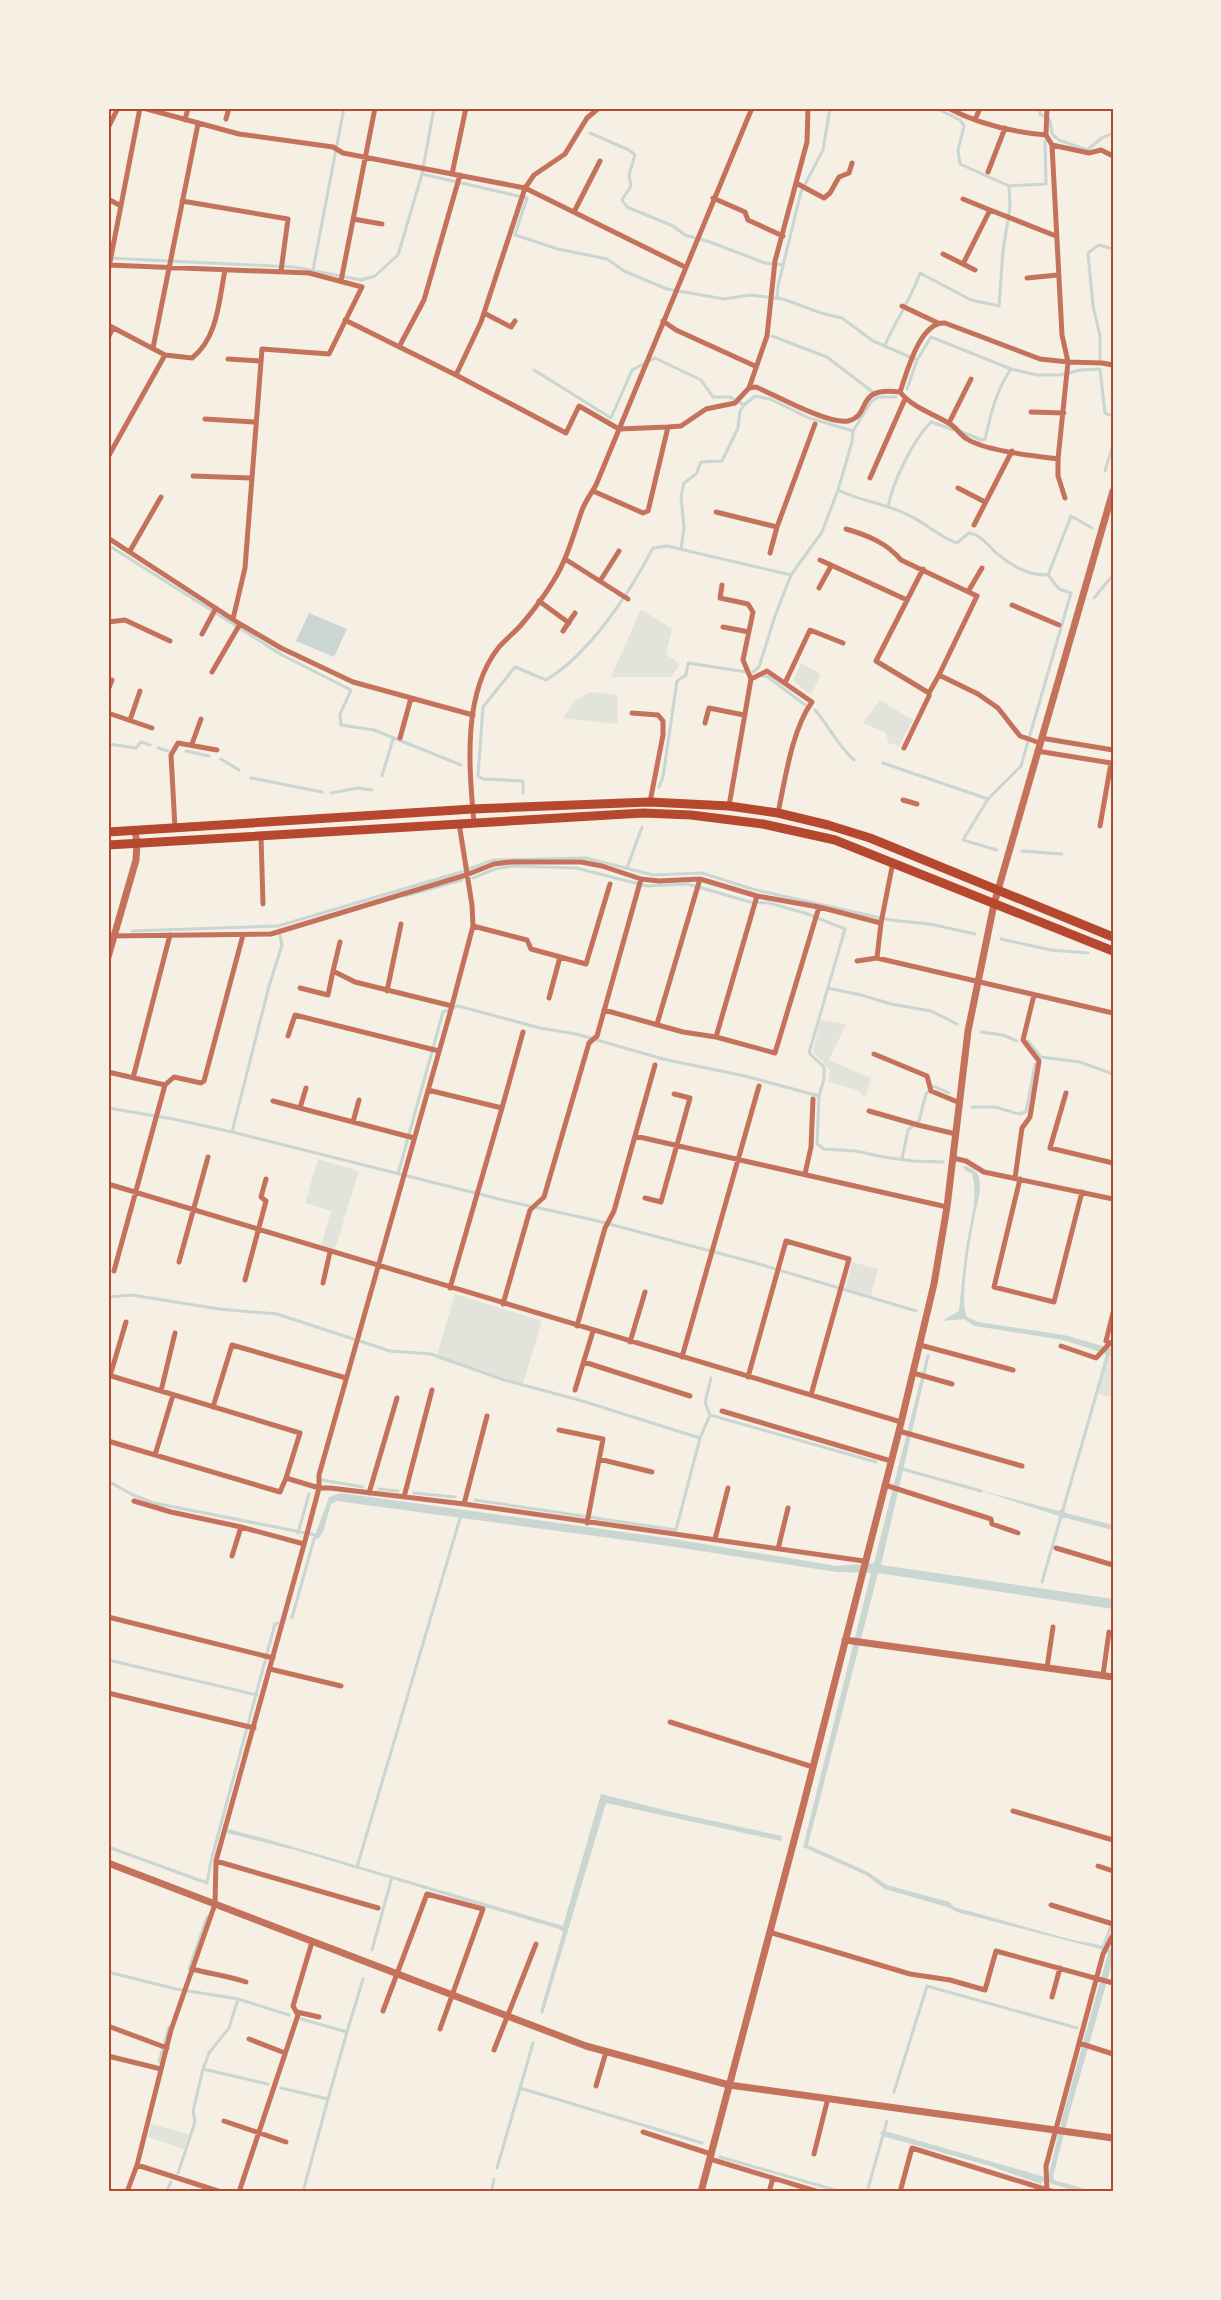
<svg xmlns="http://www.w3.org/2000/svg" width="1221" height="2300" font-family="'Fira Sans Condensed',sans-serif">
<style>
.green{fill:#e2e4dc}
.water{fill:#c9d6d2}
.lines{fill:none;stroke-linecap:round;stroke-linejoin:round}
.stream{stroke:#c9d6d2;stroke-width:3}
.minor{stroke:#c5725c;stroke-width:5}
.tertiary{stroke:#c5725c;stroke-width:7}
.trunk{stroke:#b5482f;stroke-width:9}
.neatline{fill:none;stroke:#b5482f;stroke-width:2}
</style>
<rect width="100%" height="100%" fill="#f6efe4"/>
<path class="green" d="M641,609L672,629L666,654L680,664L671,677H611Z
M801,663L821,674L811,695L793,681Z
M590,692L617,695L618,724L563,718L574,701Z
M880,700L913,720L899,746L888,743L886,733L863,723Z
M820,1020L846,1024L829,1060L871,1078L865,1098L858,1090L828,1082L830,1070L813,1052Z
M318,1159L359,1171L335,1249L321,1245L331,1211L305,1203Z
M852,1262L878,1269L871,1296L845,1289Z
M455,1294L542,1321L523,1384L436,1358Z
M1107,1349L1113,1351V1398L1095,1393Z
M151,2124L189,2134L184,2149L148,2137Z"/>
<path class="water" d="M309,613L347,629L334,657L296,641Z
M966,1166C972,1169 978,1171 979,1178C982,1192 976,1207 974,1220C970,1239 959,1302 967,1317L978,1322L1064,1335L1113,1349V1355L1107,1356L1104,1353L1063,1340L975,1326L964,1319L942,1321L959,1311C961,1291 963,1270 966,1249C969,1225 979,1198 972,1174L965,1170L963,1167Z
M927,1354H930L881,1565L1113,1599V1609L878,1573L808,1845L866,1871L887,1885L949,1902L954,1907C994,1918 1033,1929 1073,1940C1084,1943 1101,1943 1109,1949L1113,1947V1960L1068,2118L1053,2177L1054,2180L1096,2192H1078L1043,2181L1041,2184L990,2166L883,2136L879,2133L885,2131L1048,2178L1063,2115L1108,1953L1104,1950L957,1912L947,1907L885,1889L866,1875L803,1847L871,1573L837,1572L669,1546L337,1501L331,1504L323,1532L319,1538L311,1541L316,1533L329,1497L341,1493L674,1539L837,1566L874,1563Z
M979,1490L1059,1511L1063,1508L1066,1513L1113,1525V1530L1066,1518L1061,1519L1059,1516Z
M601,1794L672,1812L782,1836L781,1841L606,1803L543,2014L540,2012L563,1932L559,1929L295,1850L227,1833L228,1829L263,1838L563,1926Z"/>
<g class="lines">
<path class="stream" d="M936,108L960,120L964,126L958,150L960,164L1009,186L1046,184L1045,141
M1040,108V114L1050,120L1052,134L1059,140L1087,150L1102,138L1113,133
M590,133L629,150L635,155L629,175L631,186L622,200L627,207L673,226L685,235L710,242L765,263L783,265
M422,174L527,198L515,235L558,249L607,259L624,271L667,289L724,299L750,295L783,299L821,313L842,318L873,341L917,360L931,337L1011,369L1037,375H1060L1080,370L1100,369
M108,258L294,267L361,280L375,276L398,255L422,174L434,108
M313,270L344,108
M777,298L778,286L801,192L823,150L830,108
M772,336L827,357L874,393
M885,345C896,320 911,299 920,273L971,300L999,306L1003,251L1010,207L1009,186
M1100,363V336L1093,306L1088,253L1099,245L1113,249
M1100,369L1105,413L1113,416
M534,370L611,418L632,370L655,358L701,380L713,397H730L744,405L755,396L770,399L809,418L853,431
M907,389L917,360
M960,431L981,440L985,439C991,413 996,391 1011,369
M1105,471L1113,445
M838,490C860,501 883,503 904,513C922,520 941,538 957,543L969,533C983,535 989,548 1000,556C1016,568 1028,575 1048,575L1059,589L1071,593L1021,766L988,799
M888,507C893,481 913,440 931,422L954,430
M1113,539V541
M108,545L282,655L351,690L340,714L341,725L374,730L461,765
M681,549L684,528L681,496L684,483L696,474L701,462L722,461L738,428L740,411L744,405
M1048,575L1071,516L1092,528
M1094,598L1113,575
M753,672L759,667L775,616L791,575L822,532L838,490L852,442L853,431L871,402L878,397H896
M760,675L768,677L805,705
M815,710C829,726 838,746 854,760
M108,744L136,748L141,742L150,745
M158,748L168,751
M186,751L209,756
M221,759L239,770
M883,763L988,799L963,840L997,850
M382,776L393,739
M251,778L322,792
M659,787L663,777L677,681L686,675L688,663L747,672
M331,793L358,788L372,790
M523,793V781L483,779L478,776L483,707L515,667L546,680C590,654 630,592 653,548L667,546L791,575
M1022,851L1062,854
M627,868L642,827
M473,878L495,869L511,866L576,868L647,886L688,884L750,902L769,903L805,913L845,929L809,1053L824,1067V1079L819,1096L817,1144L824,1149L856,1151L883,1157L914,1161L943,1162
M405,896L462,880
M132,931L278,926L461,872L493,860L586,858L653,875L702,873L752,889L890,920L930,924L975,934
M1001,939L1051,950L1088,953
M828,988L861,995L891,1004L931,1011L957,1024
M981,1032L1003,1035L1017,1041
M1028,1041L1041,1057L1080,1062L1113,1074
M972,1107H995L1019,1114L1026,1112L1035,1064
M108,1108L173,1119L232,1132L507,1201L594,1220L752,1262L916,1311
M232,1132L269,986L282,945L279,931
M902,1159L908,1130L919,1121L926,1094L933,1086L949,1093
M398,1174L443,1012L458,1006L540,1028L576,1034L663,1059L745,1076L819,1096
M108,1297L132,1295L219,1309L277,1314L390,1351L431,1354L504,1380L579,1400L700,1438
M710,1415L876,1462
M899,1468L981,1491
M322,1480L363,1487
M108,1481L133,1495L154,1503L316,1535
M379,1489L398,1491
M414,1493L455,1497
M475,1500L676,1530L700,1438L710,1415L705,1402L711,1378
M298,1533L309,1494
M1042,1582L1108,1354
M292,1618L314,1539
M108,1660L257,1695
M108,1847L207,1883L211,1861L275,1624L278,1623
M357,1867L461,1515
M1103,1948L1113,1920
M372,1950L392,1877
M189,1969L207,1917
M108,1972L176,1989L238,1999L289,2015
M301,2019L347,2032L363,1979
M159,2062L169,2027
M203,2069L268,2084
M281,2088L328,2099L347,2032
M520,2088L702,2143
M894,2092L927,1986L1077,2028
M720,2157L842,2192
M497,2168L533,2043
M178,2173L195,2122L193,2111L203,2069L209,2053L229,2028L238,1999
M108,2188L116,2192
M166,2192L171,2182
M303,2192L328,2099
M491,2192L494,2179
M867,2192L887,2121"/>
<path class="minor" d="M143,108L239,134L333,147L343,153L525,188L685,267
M948,108C978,124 1013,132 1046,135
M1047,108L1046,135L1052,145L1062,335L1068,362L1102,363L1113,365
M226,119L229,108
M185,120L188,108
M975,120L980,108
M108,128L118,108
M1052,145L1089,153L1101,150L1113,156
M988,172L1005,128
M452,174L466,108
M796,183L824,198L830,193L839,177L849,173L852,163
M713,198L745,212L748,220L783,236
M108,199L121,206
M963,199L990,210
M182,201L288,219L281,271
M574,212L600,161
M353,219L382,224
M943,254L975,270
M963,264L990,210L1056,236
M108,265L309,273L362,287L329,354L262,349L245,568L233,619
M108,272L140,108
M1027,278L1058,275
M341,281L375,108
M902,306L938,323
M484,313L511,327L515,321
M345,320L456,375L566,433L579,406L619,429L668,427L681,426L706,409L735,403L749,388L767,336L775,261L807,142L808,108
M663,321L676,330L755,366
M108,325L165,355L108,457
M108,338L113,328
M399,347L424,300L460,175
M153,348L198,124
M165,355L192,358C218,338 219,300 225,270
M228,359L260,361
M456,375L481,322L525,188L534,175L565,154L587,118L599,108
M749,388L756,387C775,395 829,425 848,421C873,415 853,386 900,392C907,372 920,321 945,323L1040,359L1068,362L1058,459V476L1065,498
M900,392C913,408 932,413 950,424C957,428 960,435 967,439C986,451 1035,456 1058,459
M1031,412L1064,413
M205,419L254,422
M949,423L971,379
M193,476L250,478
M870,478L905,399
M958,488L985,502
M593,491L643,513L648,511L668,427
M716,512L777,527L815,424
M974,525L1012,451
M846,529C867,535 887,543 901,560L977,596L939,675L978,694L998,708L1020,736L1040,743
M108,538L240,624L281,648L353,682L473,715
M130,551L161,497
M770,553L777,527
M565,559L628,599
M820,560L907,600
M923,569L876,661L929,693L939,675
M600,581L619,551
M722,585L720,598L748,604L753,612L743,660L751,679L729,806
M819,588L831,566
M969,590L982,568
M539,601L569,623
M1012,605L1059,625
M108,622L125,620L170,641
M723,627L749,632
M563,631L575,613
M202,634L216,608
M212,672L240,624
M751,679L767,671L812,702C792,729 785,780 778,813
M785,683L810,630L843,643
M108,690L112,680
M108,713L152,728
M632,713L658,715L663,721V735L650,802
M130,720L140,691
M705,723L709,708L744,715
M400,738L411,698
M1041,738L1113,750
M192,744L201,719
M904,748L929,696V693
M1037,751L1111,763L1100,826
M903,800L917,804
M474,823C469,767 462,693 499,647C506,639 515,632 522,624C533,611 545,595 554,580C567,559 573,536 581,513C584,503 591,494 596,485L752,108
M175,828L171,755L178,743L217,750
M261,836L263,904
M881,923L893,862
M473,926L527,940L531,949L586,964L610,884
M108,936L271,934L466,875L494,864L510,862H581L602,866L641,879L659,881L700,879L757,896L819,907L881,923L877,958
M857,961L877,958L1113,1013
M333,971L340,942
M300,988L328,995L333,971L355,982L452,1006
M387,991L401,924
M549,998L560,957
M604,1010L683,1032L716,1037L775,1053L819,907
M657,1024L700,879
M288,1036L295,1015L439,1051
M716,1037L757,896
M874,1054L927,1076L931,1091L960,1103
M108,1072L165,1085
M133,1078L170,935
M428,1090L502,1108L450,1288
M1066,1093L1050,1148L1113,1163
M273,1101L414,1138
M300,1108L306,1088
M502,1108L523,1032
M869,1111L918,1125L956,1134
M353,1122L359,1100
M635,1136L655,1065
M953,1158L966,1161L984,1172L1113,1199
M805,1174L811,1147L813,1099
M1015,1178L1022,1128L1030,1117L1039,1061L1023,1040L1034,995
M1020,1179L994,1287L1054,1302L1082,1192
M108,1184L901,1422
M645,1198L661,1202L690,1098L674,1094
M179,1262L208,1157
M114,1271L165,1085L174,1077L201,1083L204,1081L243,935
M245,1280L266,1201L261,1197L266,1179
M323,1283L330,1252
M503,1304L530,1210L544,1197L589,1043L597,1036L641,879
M577,1326L605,1228L614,1211L635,1136L947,1207
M630,1342L645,1292
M1111,1343L1106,1341L1113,1313
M920,1345L1013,1370
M1061,1346L1096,1358L1110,1343
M682,1357L759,1086
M584,1362L690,1396
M913,1373L952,1384
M108,1375L300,1433L286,1478L319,1488H330L464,1504L864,1561
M110,1376L126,1322
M748,1377L786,1241L849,1259L811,1395
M575,1390L593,1331
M161,1391L175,1333
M213,1407L232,1345L346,1378
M722,1411L891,1461
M559,1430L603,1439L587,1523
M899,1431L1022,1466
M108,1441L280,1492L286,1478
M155,1455L173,1395
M599,1459L652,1472
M885,1485L991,1519L992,1524L1018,1533
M369,1493L397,1398
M404,1497L432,1390
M134,1501L171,1512L241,1527L304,1544
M464,1504L487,1416
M715,1539L728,1488
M1056,1548L1113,1565
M778,1549L788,1508
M232,1556L241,1527
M108,1617L273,1658
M1047,1668L1053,1627
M270,1669L341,1686
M1103,1675L1109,1632
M108,1693L254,1728
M670,1722L813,1767
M1013,1811L1113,1840
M216,1861L378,1908
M1098,1866L1113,1871
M1051,1905L1113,1924
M769,1932L910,1974L950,1980L985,1990L996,1951L1113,1983
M192,1969C211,1974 228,1976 246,1982
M1052,1997L1060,1968
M383,2011L427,1894L483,1909L440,2029
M297,2012L319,2017
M108,2026L167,2048
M249,2039L285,2053
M1079,2043L1113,2054
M494,2050L536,1944
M108,2056L161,2069
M596,2086L606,2052
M224,2121L286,2142
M643,2132L711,2154
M814,2154L828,2098
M710,2159L819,2192
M137,2165L221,2192
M127,2192L137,2165L171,2030L215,1904L216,1861L305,1541L319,1488V1475L450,1013L473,926L472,905L459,823
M239,2192L298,2015L293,2006L312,1942
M769,2192L773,2178
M900,2192L912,2148L1054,2192
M1047,2192L1046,2166L1103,1954L1113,1935"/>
<path class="tertiary" d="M108,957L136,860L137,843L135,831
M845,1640L1113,1677
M108,1863L586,2046L729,2085L1113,2138
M701,2192L800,1818L899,1431L934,1284L947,1207L968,1031L994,904L1113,491"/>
<path class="trunk" d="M108,832L473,809L650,802L729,806L778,813L828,825L870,838L1113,937
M108,845L643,813L691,815L763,824L835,840L1113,951"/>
</g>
<rect width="1221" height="2300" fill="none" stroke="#f6efe4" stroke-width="219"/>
<rect x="110" y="110" width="1002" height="2080" class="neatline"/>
</svg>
